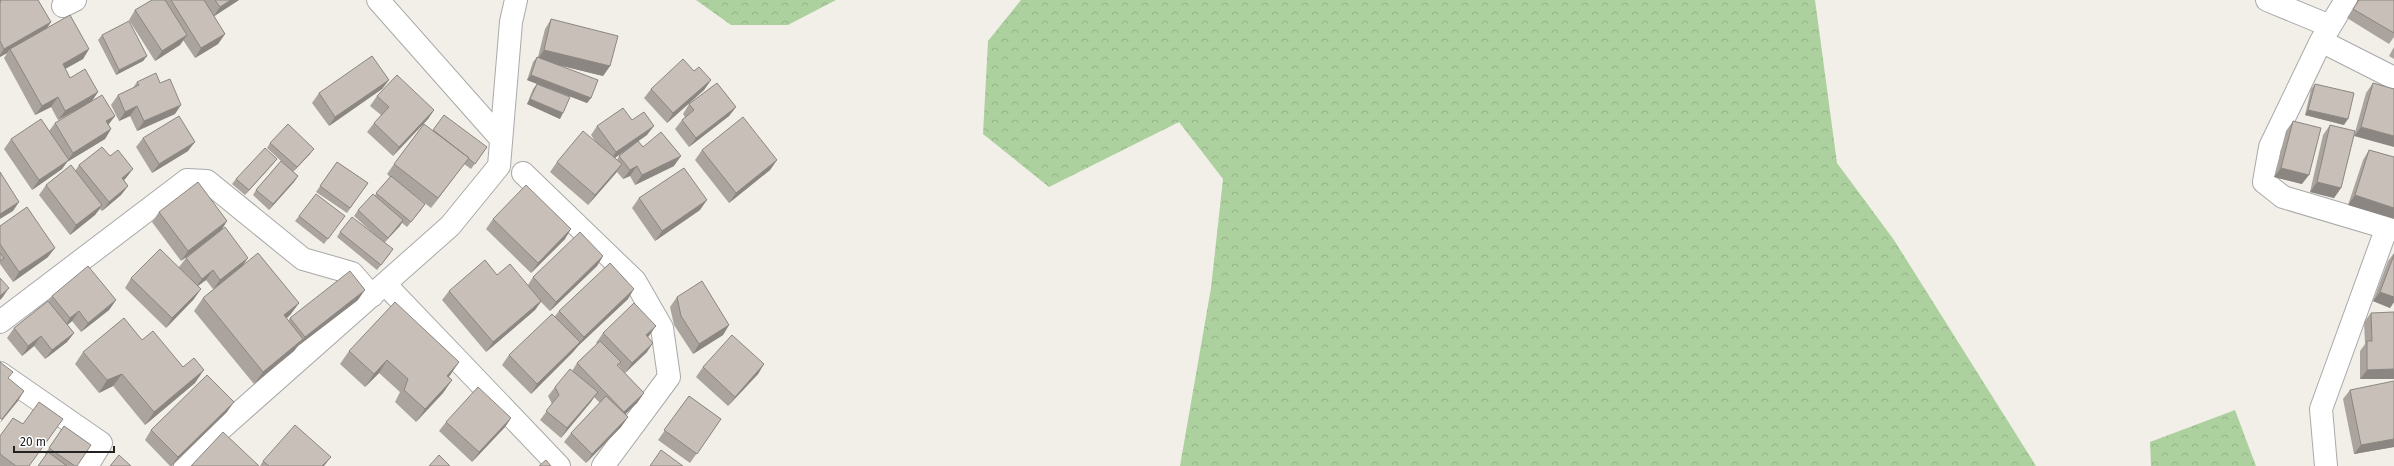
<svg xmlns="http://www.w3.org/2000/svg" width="2394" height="466" font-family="'Fira Sans',sans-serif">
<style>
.forest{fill:url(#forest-crowns)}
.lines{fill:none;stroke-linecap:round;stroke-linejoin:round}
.minor-casing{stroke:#a9a9a9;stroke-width:24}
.minor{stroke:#fff;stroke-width:22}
.wall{fill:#aba49e;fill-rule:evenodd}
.shaded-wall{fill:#8b8681}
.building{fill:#c7bfb8;stroke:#8b8681}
</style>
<defs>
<pattern id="forest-crowns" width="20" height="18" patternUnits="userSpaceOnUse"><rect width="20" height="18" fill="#add19e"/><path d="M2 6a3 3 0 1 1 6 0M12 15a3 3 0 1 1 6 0" fill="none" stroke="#95b388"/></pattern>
</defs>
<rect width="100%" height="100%" fill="#f2efe9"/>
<path class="forest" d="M696,0H836L788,25H731Z
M1021,0H1815L1837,163L1894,240L2036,466H1180L1211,288L1223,179L1179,122L1049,187L983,134L988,41Z
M2235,410L2256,466H2151L2150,442Z"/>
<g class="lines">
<g class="minor-casing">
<path id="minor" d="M378,0L501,139
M2267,0L2330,26
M2346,0L2321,41L2270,147L2264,182L2283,197L2394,230
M63,6L75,0
M2321,41L2394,78
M523,173L635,281L662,328L669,377L603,466
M385,284L559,466
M0,322L187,180L207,181L303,259L352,273L372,296
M0,373L101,443L87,466
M185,466L222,428L450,226L499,166L511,22L516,0
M2326,466L2321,409L2387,227"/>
</g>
<use href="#minor" class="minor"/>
</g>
<path class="wall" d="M0,0H38L51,22L47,28L89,49L83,59L65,69L70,78L98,92L92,101L115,116L108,125L111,129L105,139L67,162L62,169L32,190L4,149L11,139L49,131L55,123L80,108L58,120L51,107L35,115L4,58L7,53L0,57Z
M152,0H239L214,16L225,34L218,44L195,58L183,40L180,45L155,61L129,20L135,10Z
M2358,0H2394V37L2389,44L2347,18Z
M551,19L610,66L603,76L556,64L591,98L587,103L549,88L560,119L527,104L533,89L537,84L527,80L533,62L537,57H538L545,29Z
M102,35L147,56L143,61L116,75L98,40Z
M2394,47V59L2389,56Z
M694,71L711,80L704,90L667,123L644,98L651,89Z
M389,80L382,89L329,126L312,103L319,93Z
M137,82L175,114L137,131L130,116L119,121L111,105L118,95L133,88Z
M2373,83L2394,89L2354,136L2366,93Z
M2315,84L2344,125L2305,115L2311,89Z
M377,96L434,110L428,119L393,156L367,132L374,123L381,115L370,106Z
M689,104L736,107L729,116L689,147L675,129L682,120L685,117L683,114Z
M632,120L647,135L638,141L643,147L674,166L635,185L630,176L623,179L617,172L588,205L550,172L557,162L595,141L591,135L597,126ZM632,146L619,156L617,160L615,158Z
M2293,121L2302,184L2274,177L2286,131Z
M2330,125L2341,188L2334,198L2310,192L2323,135Z
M433,130L487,147L471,169L464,164L431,208L408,190L425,204L407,227L402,223L385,242L390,254L377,270L337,237L340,232L376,236L354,216L358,210L375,195L390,177L387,174L394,164Z
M143,138L188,151L152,173L136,147Z
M270,143L310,154L293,172L298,176L294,182L269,210L253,195L256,190L281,161L267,148Z
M702,150L777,160L770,170L729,203L695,160Z
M2369,150L2394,157L2348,205L2363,160Z
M337,162L368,183L347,213L316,192Z
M273,164L245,195L232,184L236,179Z
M79,165L126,178L124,180L128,186L121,195L102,211L100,209L95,215L70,235L39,195L46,185L75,171Z
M639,198L700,210L655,241L632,208Z
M159,212L221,230L243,266L299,303L290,315L286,319L288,321L290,318L358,300L298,346L294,351L254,384L194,311L203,298L225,280L213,289L206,280L198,286L194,299L166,328L125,288L131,278L179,267L186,258L211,238L181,261L152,222Z
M299,216H345L324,244L295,221Z
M493,219L565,239L531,273L486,229Z
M0,226L48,257L13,282L0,264Z
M2394,253V302L2390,308L2373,301L2388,261Z
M603,256L597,266L550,311L541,302L535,310L486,352L442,300L449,291L497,275L528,285L533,277Z
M52,296L116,300L109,310L81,332L72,321L67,325L74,333L67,342L45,359L34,346L22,356L7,338L14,328L48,301Z
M677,297L729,325L723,335L693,354L674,325L670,307Z
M628,299L578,346L573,352L531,394L502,365L509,355L555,316L559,311Z
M2371,313L2394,379H2360V351L2365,344L2364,322Z
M603,333L649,336L648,337L647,352L625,373L618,365V366L644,393L637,403L625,414L628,417L621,427L586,463L564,442L571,433L600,403L594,397L561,438L540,420L552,404L548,396L555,387L572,371L577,363L597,344L596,343Z
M142,340L195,383L145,425L113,386L99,393L75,364L83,352Z
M349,351L459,362L449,377L452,380L443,393L416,422L395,402L400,392L379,373L365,387L340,364Z
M764,364L758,374L728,406L696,377L703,367Z
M2350,390L2394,447L2354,454L2343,399Z
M689,396L721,419L690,463L658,440Z
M227,412L172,466H170L145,440L151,430Z
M511,418L505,427L472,462L439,431L446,422Z
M64,426L77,466H38L47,455L45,454Z
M0,436L30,466H0Z
M263,461L324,466H260Z"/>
<path class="shaded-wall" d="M231,0H239L213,17L220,7Z
M51,22L44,32L10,49L7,53L0,57V55L4,49Z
M225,34L218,44L195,58L201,48Z
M187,35L180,45L155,61L162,51Z
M89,49L83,59L56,74L63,64Z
M544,50L610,66L603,76L537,60Z
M147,56L143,61L116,75L119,70Z
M531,75L591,98L587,103L527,80Z
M389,80L382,89L329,126L335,117Z
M711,80L704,90L667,123L673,113Z
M98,92L91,102L58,120L65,111Z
M58,97L51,107L35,115L42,106Z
M530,99L563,113L560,119L527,104Z
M181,105L175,114L137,131L144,121Z
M137,106L130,116L119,121L125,112Z
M736,107L729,116L689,147L696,138Z
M434,110L428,119L393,156L399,147Z
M2308,110L2348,119L2344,125L2305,115Z
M115,116L108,125L106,121Z
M654,126L647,135L609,162L616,152Z
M2361,127L2394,136V147L2354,136Z
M111,129L105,139L67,162L62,169L32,190L39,180L68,160L73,153Z
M195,142L188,151L152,173L159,164Z
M314,149L310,154L293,172L297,167Z
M681,156L674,166L635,185L642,175Z
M469,158L462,167L431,208L438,198Z
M277,159L273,164L245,195L249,190Z
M777,160L770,170L729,203L736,193Z
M622,164L615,174L588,205L595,195Z
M637,166L630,176L623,179L630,170Z
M2281,168L2309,175L2302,184L2274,177Z
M133,169L126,178L115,188L122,178Z
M298,176L294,182L269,210L273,204Z
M2317,182L2341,188L2334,198L2310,192Z
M128,186L121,195L102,211L109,202Z
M2355,195L2394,208V219L2348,205Z
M707,200L700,210L655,241L662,231Z
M19,202L13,211L0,219V214Z
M425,204L421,210L407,227L411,222Z
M102,205L95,215L70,235L76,225Z
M403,220L400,226L384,243L388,238Z
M227,221L221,231L181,261L188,251Z
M571,229L565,239L531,273L538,263Z
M55,248L48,257L13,282L19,272Z
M603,256L597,266L550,311L556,302Z
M248,258L242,267L213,289L220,280Z
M213,270L206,280L195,288L202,279Z
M9,288L2,298L0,300V296Z
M201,289L194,299L166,328L172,318Z
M634,289L628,299L578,346L573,352L531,394L537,384L579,343L584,337Z
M365,290L358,300L298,346L305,337Z
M2380,292L2394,297V302L2390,308L2373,301Z
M116,300L109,310L81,332L88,323Z
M541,301L535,310L486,352L493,342Z
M299,303L290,315L275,328L284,315Z
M79,311L72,321L64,328L70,318Z
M729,325L723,335L693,354L699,344Z
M656,326L649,336L639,345L646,335Z
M74,333L67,342L45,359L52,350Z
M41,336L34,346L22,356L28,346Z
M303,339L294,351L254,384L263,372Z
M653,343L647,352L625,373L632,363Z
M387,360L379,373L365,387L374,374Z
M459,362L450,375L439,388L447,376Z
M764,364L758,374L728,406L735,397Z
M2394,369V379H2360L2367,370Z
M204,370L195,383L145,425L154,412Z
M122,374L113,386L99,393L107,380Z
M452,380L443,393L416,422L425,409Z
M24,391L18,401L0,423L2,419Z
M598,392L591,402L561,438L567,428Z
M644,393L637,403L618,421L624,412Z
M234,402L227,412L171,466L178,457Z
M628,417L621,427L586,463L592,454Z
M511,418L505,427L472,462L479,452Z
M2394,439V447L2354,454L2361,445Z
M331,457L324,466H322Z"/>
<path class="building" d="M1,0H38L51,22L4,49L0,41V3Z
M152,0H165L187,35L162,51L135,10Z
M171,0H204L225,34L201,48Z
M215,0H231L220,7Z
M2359,0H2394V33L2353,9Z
M70,15L89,49L63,64L70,78L85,69L98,92L65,111L58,97L42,106L10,49Z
M551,19L618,36L610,66L544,50Z
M129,21L147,56L119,70L102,35Z
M372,56L389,80L335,117L319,93Z
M537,57L598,80L591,98L531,75Z
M683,59L694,71L699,67L711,80L673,113L651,89Z
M156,73L160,83L170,79L181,105L144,121L137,106L125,112L118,95L139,85L137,82Z
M397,75L434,110L399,147L374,123L389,107L377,96Z
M717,83L736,107L696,138L682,120L694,110L689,104Z
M2373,83L2394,89V136L2361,127Z
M537,84L570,97L563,113L530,99Z
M2315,84L2354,93L2348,119L2308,110Z
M102,95L115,116L106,121L111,129L73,153L55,123Z
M623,108L632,120L644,112L654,126L616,152L597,126Z
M444,115L487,147L475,164L468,158H469L433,130Z
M179,116L195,142L159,164L143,138Z
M743,117L777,160L736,193L702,150Z
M41,119L69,160L39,180L11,139Z
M2293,121L2321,128L2309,175L2281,168Z
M288,124L314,149L297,167L270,143Z
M424,124L469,158L438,198L394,164Z
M2330,125L2355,131L2341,188L2317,182Z
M583,131L622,164L595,195L557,162Z
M661,132L681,156L642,175L637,166L630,170L619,156L638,141L643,147Z
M102,147L110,156L118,150L133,169L122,178L128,186L109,202L79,165Z
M265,148L277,159L249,190L236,179Z
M2369,150L2394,157V208L2355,195Z
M281,161L298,176L273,204L256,190Z
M337,162L368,183L350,208L320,186Z
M71,165L102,205L76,225L46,185Z
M684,168L707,200L662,231L639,198Z
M0,172L19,202L0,214Z
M391,176L425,204L411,222L376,193Z
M198,182L227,221L188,251L159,212Z
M526,185L571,229L538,263L493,219Z
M316,194L345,216L328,239L299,216Z
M373,194L403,220L388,238L358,210Z
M27,207L55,248L19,272L0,244V226Z
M352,217L393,249L381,265L340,232Z
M225,227L248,258L220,280L213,270L202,279L186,258Z
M580,232L603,256L556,302L533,277Z
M160,249L201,289L172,318L131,278Z
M0,253L4,258L0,261Z
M258,253L299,303L284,315L303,339L263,372L203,298Z
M2394,255V297L2380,292Z
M485,260L497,275L510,264L541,301L493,342L449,291Z
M610,263L634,289L584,337L559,311Z
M88,266L116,300L88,323L79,311L70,318L52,296Z
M350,271L365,290L305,337L290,318Z
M0,278L9,288L0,296Z
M702,281L729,325L699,344L681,316L677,297Z
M48,301L74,333L52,350L41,336L28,346L14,328Z
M395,302L459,362L447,376L452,380L425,409L404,390L408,379L387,360L374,374L349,351Z
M634,303L656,326L646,335L653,343L632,363L603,333Z
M2394,312V369L2367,370V341H2372L2371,313Z
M552,314L580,342L537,384L509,355Z
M124,318L142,340L153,331L183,367L194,358L204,370L154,412L122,374L107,380L83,352Z
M732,335L764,364L735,397L703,367Z
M600,341L621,362L617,365L644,393L624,412L577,363Z
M0,362L13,372L8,378L24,391L2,419L0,418Z
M570,369L598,392L567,428L546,411L559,395L555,387Z
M207,375L234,402L178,457L151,430Z
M2394,381V439L2361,445L2350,390Z
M478,387L511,418L479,452L446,422Z
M606,396L628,417L592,454L571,433Z
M689,396L721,419L697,454L664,430Z
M39,402L63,419L29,466H16L0,454V436L13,418L23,424Z
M295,425L331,457L322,466H269L263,461Z
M64,426L91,445L77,466H75L49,448Z
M223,432L259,466H191Z
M661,450L683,466H650Z
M48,452L67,466H38Z
M119,455L131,466H110Z
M439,455L450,466H429Z
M546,460L551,466H539Z"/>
<path d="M14 446v6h100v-6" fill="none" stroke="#222222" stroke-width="2"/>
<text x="20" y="446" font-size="12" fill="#222222" stroke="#ffffff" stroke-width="3" paint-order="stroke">20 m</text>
</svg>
